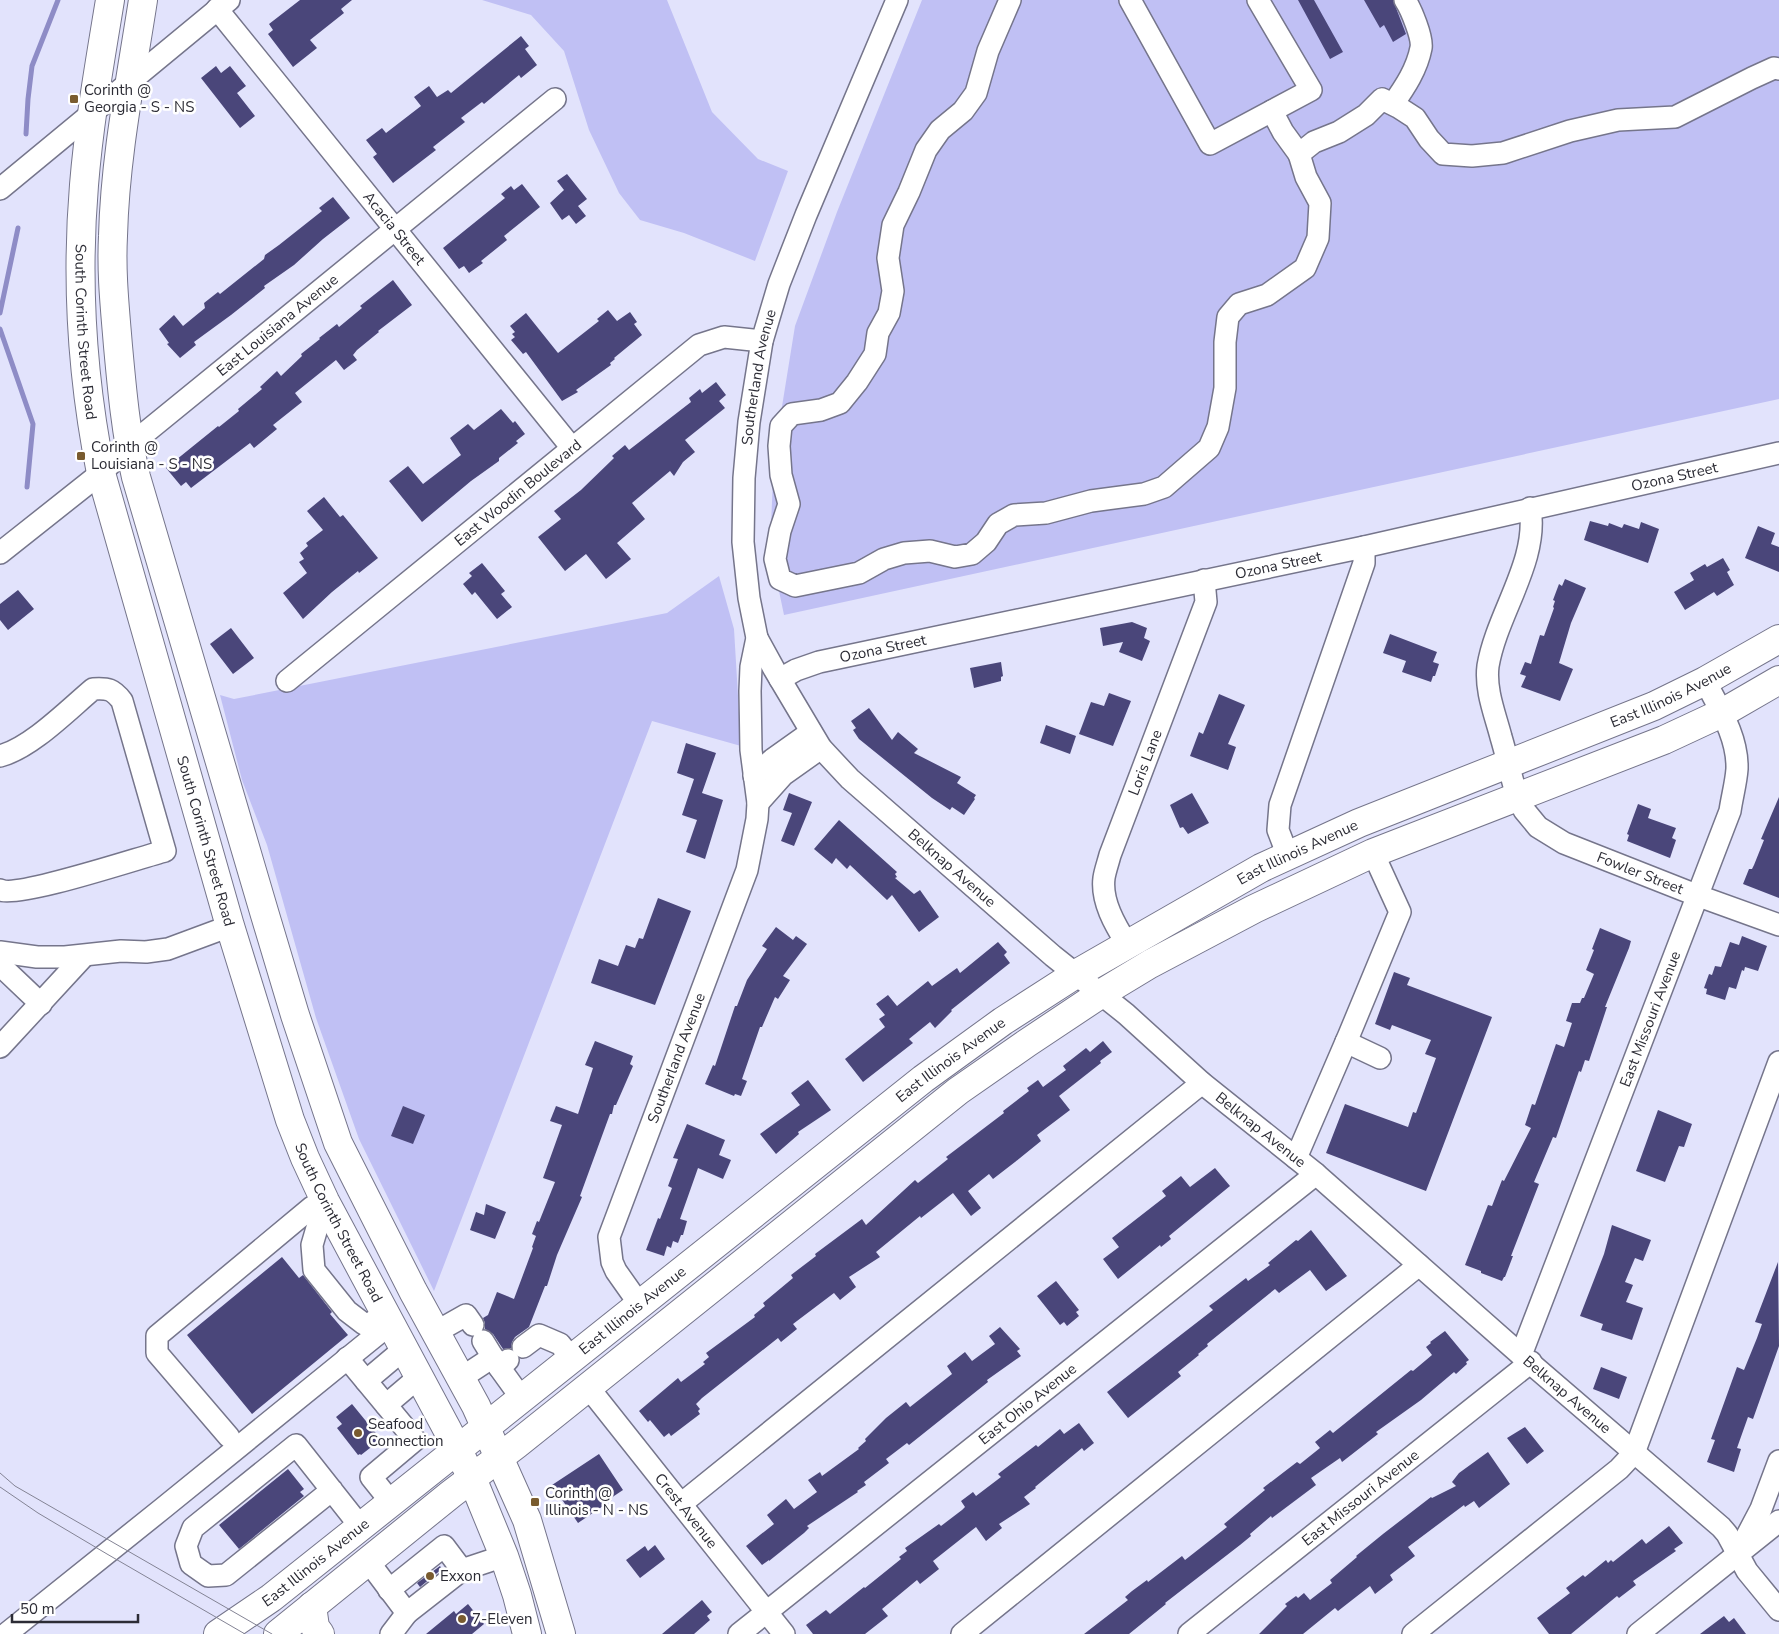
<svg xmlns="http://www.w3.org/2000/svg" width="1779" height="1634" font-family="'Nunito Sans',sans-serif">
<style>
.green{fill:#c0c0f4}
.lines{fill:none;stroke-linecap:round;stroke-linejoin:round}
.stream{stroke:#8e8cc6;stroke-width:5}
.building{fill:#4a467a}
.minor-casing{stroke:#75758b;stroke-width:24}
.major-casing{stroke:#75758b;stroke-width:30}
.minor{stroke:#fff;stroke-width:21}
.major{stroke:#fff;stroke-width:28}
.tram{stroke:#838394;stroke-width:1}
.poi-dot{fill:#795b2f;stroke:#fff;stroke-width:2}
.labels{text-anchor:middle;stroke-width:5;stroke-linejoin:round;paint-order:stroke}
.poi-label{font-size:15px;fill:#2c2c35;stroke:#fff;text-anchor:start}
.street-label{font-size:15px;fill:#2c2c35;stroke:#fff}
</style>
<rect width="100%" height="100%" fill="#e2e3fc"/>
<path class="green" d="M482,0H667L712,112L758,159L788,171L755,261L684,233L640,220L619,193L589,130L564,51L531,15Z
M922,0H1779V399L784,615L770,548L774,456L795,326L837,212Z
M719,576L734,629L741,746L652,721L434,1291L359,1139L316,1018L267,845L242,780L220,695L234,699L667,613Z"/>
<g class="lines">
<path class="stream" d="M26,134L28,99L32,66L58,0
M0,313L18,228
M0,329L33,424L27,487"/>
</g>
<path class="building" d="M300,0H352L341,9L344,13L310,40L317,48L293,67L268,34L273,30L269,24Z
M1298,0H1314L1343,52L1330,59Z
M1364,0H1393L1406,34L1393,42L1384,25L1380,28Z
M521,36L529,46L525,49L537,65L521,78L519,75L484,104L482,102L461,118L465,122L433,147L436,150L393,183L373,157L377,154L366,140L382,128L386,133L421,106L414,97L429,86L437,97L448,90L451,93Z
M216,66L221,73L230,66L246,86L237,93L255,116L240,128L201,78Z
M567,174L587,199L578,206L586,216L576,224L569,215L562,220L550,203L564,190L557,181Z
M522,184L540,207L504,236L507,240L481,261L483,263L469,273L464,266L459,269L443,248L505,198L501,194L511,186L514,190Z
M333,197L350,218L323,239L294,265L264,286L265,288L231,315L194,342L196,345L180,358L167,344L169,343L159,329L174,315L183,326L205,308L204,303L218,292L220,294L264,259L265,255L279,245L322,211L319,208Z
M393,280L412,305L378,331L379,332L357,350L353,355L357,360L344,370L336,360L295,393L302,402L273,425L277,429L254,448L250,443L191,488L186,482L181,486L166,468L218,426L219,427L239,411L238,409L262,389L260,387L277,371L281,376L302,356L301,354L320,339L319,338L337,324L339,327L362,308L360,306Z
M608,310L617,321L630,312L637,322L634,324L642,335L614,358L615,359L610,363L611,365L576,390L578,392L562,401L526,352L523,354L511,340L515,337L512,334L515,332L510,326L526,313L558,353L599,321L597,319Z
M716,382L726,395L719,401L725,408L685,440L695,452L683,462L674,476L670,471L632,503L645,519L617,543L631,559L606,579L586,554L565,571L538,537L561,519L554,511L581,490L614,458L612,456L625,445L629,450L691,402L689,398L700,389L702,393Z
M501,409L513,423L515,421L525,434L516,441L518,443L499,458V461L471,481L422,522L389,481L408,466L423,484L461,455L450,438L468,424L474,430Z
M324,497L340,517L343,515L378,558L359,573L358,571L332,592L303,619L283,593L307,573L299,562L304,559L300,553L308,546L306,543L323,530L307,511Z
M1590,521L1608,526L1609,523L1622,528L1624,524L1639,529L1641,522L1659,529L1648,563L1584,540Z
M1758,526L1775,533L1771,544L1779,547V572L1745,558Z
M1723,558L1730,570L1727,572L1734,585L1717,596L1714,592L1685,610L1674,592L1694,580L1690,573L1705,564L1707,567Z
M482,563L505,591L501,594L512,607L497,619L475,592L472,595L463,584L472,576L469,573Z
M1565,579L1586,588L1571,623L1559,663L1573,669L1560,701L1521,687L1526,676L1520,674L1525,662L1531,664L1540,635L1544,636L1554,608L1553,607L1555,601L1553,600L1559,584L1562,586Z
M18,590L34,609L8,630L0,620V604Z
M1132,622L1147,628L1144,638L1150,641L1142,661L1119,652L1123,642L1103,646L1100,628Z
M231,628L254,658L233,674L210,644Z
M1390,634L1437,652L1433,662L1439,664L1435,676H1433L1431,682L1402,672L1406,661L1383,653Z
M1001,662L1003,676L1001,677V681L974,688L970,668Z
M1109,693L1131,701L1113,746L1079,734L1091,702L1104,706Z
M1219,694L1245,705L1228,744L1236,747L1228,770L1190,756L1199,732L1203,734Z
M869,708L892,740L898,732L918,749L914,753L961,777L957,783L976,795L974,798L975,799L964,815L952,807L950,810L932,798L859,739L853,730L856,728L851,721Z
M1046,725L1076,736L1070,754L1040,743Z
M686,743L716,753L702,793L723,800L705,859L686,852L697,820L682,815L694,779L677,773Z
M789,793L812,802L794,846L781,841L792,813L783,810Z
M1192,793L1209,823L1188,834L1183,827L1180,828L1170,805Z
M1779,797V898L1743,884L1749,869H1752L1754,865L1764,840L1761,839Z
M1638,804L1651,809L1648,818L1676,828L1672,838L1676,840L1670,858L1627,841L1629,835L1627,834Z
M839,820L897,872L895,874L897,877L895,878L914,894L920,890L939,917L919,932L892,895L887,900L850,865L847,869L836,858L832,864L814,849Z
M658,898L691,911L655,1005L591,983L599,959L618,966L626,945L635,948L639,938L643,939Z
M776,927L793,940L796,936L807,944L783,976L790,980L778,999L775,997L762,1027H760L742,1079L747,1081L741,1096L735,1094L734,1096L705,1084L713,1065L715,1066L735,1006H737L747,980L767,949L762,946Z
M1600,928L1631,941L1629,948L1605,1007H1607L1589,1061L1585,1060L1581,1072L1579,1071L1556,1138L1553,1137L1534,1182L1539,1184L1511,1256H1513L1505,1277H1504L1502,1281L1481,1273V1271L1465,1265L1488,1205L1492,1206L1502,1180L1504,1181L1531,1128L1525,1125L1532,1104L1535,1105L1556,1044L1564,1047L1572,1023L1566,1021L1572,1003H1580L1582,998H1584L1594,974L1586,970L1594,950L1592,949Z
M1742,936L1767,946L1758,971L1745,967L1744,971L1742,970L1736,989L1729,987L1725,1000L1706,994L1707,989L1704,988L1709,974L1712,975L1715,966L1721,967L1730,942L1739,945Z
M998,942L1007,952L1004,955L1010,963L951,1010L952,1011L935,1028L930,1022L909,1039L913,1043L863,1082L845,1059L885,1027L879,1019L885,1015L876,1004L888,995L897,1006L928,981L932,986L957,968L960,973Z
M1394,972L1410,978L1407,985L1492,1017L1426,1191L1326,1153L1345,1104L1408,1127L1413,1112L1416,1113L1436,1058L1425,1054L1431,1040L1392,1025L1390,1030L1375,1024Z
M595,1041L633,1056L630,1064L633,1066L616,1105H614L612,1114H610L580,1196L582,1197L557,1255L547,1286H545L529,1327L515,1337L512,1342L511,1348L503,1349L493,1334L485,1329V1323L483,1318L488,1315L497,1292L514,1299L533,1248L532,1247L536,1236L532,1234L537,1221L539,1222L555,1182L543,1178L562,1125L550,1121L556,1106L578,1114L593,1068L585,1065Z
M1103,1041L1112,1052L1100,1061L1101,1063L1059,1096L1070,1110L1037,1135L1041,1141L1015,1162L993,1179L989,1174L968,1191L981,1208L971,1216L953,1193L921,1218L920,1216L876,1252L880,1257L849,1277L856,1287L840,1300L834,1293L793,1324L797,1329L781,1342L778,1338L702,1398L696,1404L700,1409L698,1411L700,1414L671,1436L669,1433L664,1437L650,1420L648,1422L639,1411L678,1378L681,1382L705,1364L703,1362L709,1357L706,1353L755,1317L754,1315L765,1306L763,1303L793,1278L791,1275L816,1256L815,1254L862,1219L866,1225L915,1180L918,1183L948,1159L946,1157L1004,1113L1003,1111L1029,1091L1027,1088L1038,1080L1043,1087L1066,1070L1063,1066L1086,1048L1090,1052Z
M808,1080L831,1110L798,1132L799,1134L776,1154L760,1134L800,1105L791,1093Z
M403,1106L425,1115L413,1144L391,1136Z
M1658,1110L1692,1124L1684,1147L1679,1146L1665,1182L1636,1171Z
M687,1124L725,1140L719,1155L731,1160L723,1179L698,1168L680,1219L687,1221L683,1235H681L678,1243L673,1241L671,1248L667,1246L664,1256L646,1250L658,1218L660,1219L672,1188L668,1186L678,1159L673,1158Z
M1215,1168L1230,1186L1169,1236L1171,1239L1161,1247L1160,1245L1118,1279L1103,1259L1119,1247L1112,1238L1166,1196L1162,1191L1181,1176L1190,1187Z
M486,1204L506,1212L495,1239L470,1230L476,1212L484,1215Z
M1612,1225L1651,1240L1643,1261L1635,1258L1625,1282L1633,1285L1626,1302L1643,1308L1632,1340L1601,1330L1603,1324L1580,1316L1604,1254Z
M1311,1230L1347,1276L1326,1291L1310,1270L1279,1293L1275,1289L1207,1344L1208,1346L1198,1354L1199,1355L1178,1372L1181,1376L1128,1418L1107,1392L1213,1310L1209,1306L1216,1301L1246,1278L1248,1281L1270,1265L1268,1263L1296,1240L1298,1241Z
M282,1257L299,1278L303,1275L332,1312L330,1314L348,1335L252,1414L187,1335Z
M1778,1262L1779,1346L1753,1419L1748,1417L1737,1448L1741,1449L1734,1472L1707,1462L1715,1440L1711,1439L1737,1367L1744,1370L1757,1338L1762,1324L1755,1322Z
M1056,1281L1079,1310L1076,1312L1079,1316L1067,1326L1064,1322L1060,1325L1037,1296Z
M1000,1327L1020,1349L1017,1351L1021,1356L987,1380L988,1382L909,1445L907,1443L886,1459L889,1463L864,1482L866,1485L857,1491L858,1492L807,1526L809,1528L804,1533L769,1561V1560L762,1565L746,1546L774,1524L767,1515L786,1499L794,1509L817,1492L808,1480L820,1472L822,1476L859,1449L858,1448L866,1441L865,1439L886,1418L906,1402L910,1407L952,1374L947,1366L965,1352L972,1361L995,1344L989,1336Z
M1445,1331L1469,1360L1466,1362L1467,1364L1456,1374L1454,1372L1421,1400L1376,1432L1378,1434L1342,1462L1340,1458L1311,1478L1316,1485L1272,1518L1271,1516L1250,1534L1251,1536L1240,1545L1165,1603L1166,1604L1129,1634H1084L1128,1600L1125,1597L1132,1591L1147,1580L1148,1582L1182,1556L1185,1560L1227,1527L1224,1524L1265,1490L1263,1488L1297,1462L1300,1464L1320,1448L1315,1442L1330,1430L1333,1433L1411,1370L1413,1371L1432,1355L1426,1347L1431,1343L1430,1342Z
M1601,1367L1627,1377L1619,1399L1593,1389Z
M352,1404L379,1437L377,1439L379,1441L361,1455L360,1454L358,1455L337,1428L342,1424L336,1417Z
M1079,1423L1094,1443L1084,1451L1082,1448L1035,1487L1036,1488L1024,1497L1030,1504L999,1524L1002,1528L986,1541L976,1527L933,1561L939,1569L920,1584L917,1580L882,1609L888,1616L865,1634H813L806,1625L826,1610L830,1614L864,1587L865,1588L901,1559L899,1557L907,1551L905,1548L939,1524L941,1526L962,1510L965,1507L961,1501L973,1492L976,1496L1001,1477L998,1474L1036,1445L1038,1447L1060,1429L1064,1434Z
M1525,1427L1544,1451L1527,1464L1507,1438Z
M1488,1452L1510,1484L1479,1508L1474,1501L1465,1507L1464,1505L1408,1547L1415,1556L1390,1575L1393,1580L1375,1594L1370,1586L1338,1611L1335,1608L1303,1634H1259L1287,1606L1285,1604L1296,1596L1298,1598L1304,1593L1310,1600L1332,1583L1330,1580L1357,1557L1356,1556L1383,1534L1431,1497L1432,1498L1456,1486L1452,1482L1459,1473Z
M599,1454L623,1490L611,1498L612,1500L578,1523L552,1485Z
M288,1469L304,1489L300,1492L304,1496L239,1549L219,1525Z
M1669,1526L1683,1543L1674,1549L1676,1551L1633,1581L1636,1585L1619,1598L1617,1596L1571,1634H1549L1537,1618L1570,1593L1566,1588L1583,1575L1585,1577L1606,1560L1608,1563L1611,1560L1613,1562L1642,1539L1646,1544Z
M655,1545L665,1559L640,1578L626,1560L645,1546L648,1551Z
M440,1566L442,1569L420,1587L417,1583Z
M702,1600L712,1612L707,1616L710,1620L694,1634H662Z
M468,1604L484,1624L472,1634H426L454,1611L456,1614Z
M1724,1616L1729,1622L1734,1618L1746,1634H1700Z"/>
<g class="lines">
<g class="minor-casing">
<g id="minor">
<path d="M1010,0L988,51L976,93L963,111L940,130L926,150L909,192L893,225L888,258L893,291L889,313L878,333L875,354L857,382L840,403L821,410L792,414L781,426L779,446L781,475L789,504L780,531L775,559L780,579L795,586L859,573L884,559L904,553L930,551L955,557L972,554L986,542L998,524L1014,515L1046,513L1091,501L1144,494L1164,487L1209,448L1218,427L1225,388V342L1228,317L1239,304L1267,295L1305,268L1318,238L1320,203L1306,177L1299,154L1314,142L1339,132L1366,115L1382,99L1398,107L1415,118L1429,139L1443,154L1472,156L1503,153L1570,131L1618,120L1675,117L1752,78L1774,68L1779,69"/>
<path d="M1130,0L1210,144L1311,90L1258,0"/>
<path id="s1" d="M217,9L572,448"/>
<path d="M1393,104C1405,87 1417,69 1421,48C1423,38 1411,9 1405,0"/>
<path d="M1272,111L1283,132L1299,154"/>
<path d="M0,189L229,0"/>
<path id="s2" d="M1530,508C1539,561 1497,613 1488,666C1485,690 1495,714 1501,737C1507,757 1511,777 1517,796L1524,810L1538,827L1564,843L1696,895L1779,925"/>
<path id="s3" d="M0,553L101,473L129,446L555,99"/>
<path id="s4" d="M757,638L774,669L821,748L850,779L1053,956L1126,1014L1202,1083L1316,1174L1521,1355L1721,1527L1727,1534L1747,1571L1779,1610"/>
<path id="s5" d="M780,679L796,670L819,662L1364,547L1779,453"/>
<path id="s6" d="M287,681L699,345L724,337L762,341"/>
<path d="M0,756C31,748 68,710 93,689C108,688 113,689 122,701L165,851C138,858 19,898 0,890"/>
<path d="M754,776L773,759L811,732"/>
<path d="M758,803L783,775L821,748"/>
<path d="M1288,856L1278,830L1280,805L1364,563V547"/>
<path id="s7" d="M1127,944C1115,925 1101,901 1104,878C1105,871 1108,863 1110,855L1206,602L1204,580"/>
<path d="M0,952L37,957H65L121,951L146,952L168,949L230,926"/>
<path d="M0,965L41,1004"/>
<path d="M1346,1042L1380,1058"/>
<path d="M0,1047L84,956"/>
<path d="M1296,1158L1349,1035L1400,912L1373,853"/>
<path d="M319,1221L312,1245L314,1270L347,1311L364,1324L371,1323L385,1313"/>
<path id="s8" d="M640,1305L616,1271L612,1262L609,1237L747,870L757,819L758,803L751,750L750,691L751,667L757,638L749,598L743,542L744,478L749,422L762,341L779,284L806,215L897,0"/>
<path d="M436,1332L466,1315L473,1325"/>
<path d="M483,1341L499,1367L508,1360"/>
<path d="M523,1347L539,1335L560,1344L572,1359"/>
<path id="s9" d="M1521,1355L1730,811C1732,797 1736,783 1737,769C1738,737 1719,708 1705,681"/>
<path d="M347,1358L415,1440L371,1477L391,1502"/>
<path d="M499,1367L522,1399"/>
<path d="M461,1378L493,1357"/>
<path d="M366,1381L404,1349"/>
<path id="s10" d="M588,1387L784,1634"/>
<path d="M386,1405L419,1377"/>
<path d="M229,1437L157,1353V1336L312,1207"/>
<path d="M332,1490L226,1575L208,1576L191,1564L186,1546L193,1528L296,1445L360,1526"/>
<path d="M681,1504L1202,1083"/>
<path d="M1741,1547L1761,1509L1779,1461"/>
<path d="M368,1561L407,1613L391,1634"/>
<path d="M462,1570L504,1556"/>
<path d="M389,1590L444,1546L462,1570L407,1613"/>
<path d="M6,1634L162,1509L390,1324"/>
<path id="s11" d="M739,1634L1316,1174"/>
<path d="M962,1634L1419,1265"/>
<path id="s12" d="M1189,1634L1531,1362"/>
<path d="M1413,1634L1619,1469L1634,1453L1779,1062"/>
<path d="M1638,1634L1779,1521"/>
</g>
</g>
<g class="major-casing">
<g id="major">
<path id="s13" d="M110,0C100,61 89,123 84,185C76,281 82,378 101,473L230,926L290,1120L305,1158L325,1201L447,1429L472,1478L504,1556L517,1595L527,1634"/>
<path d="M143,0C131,78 115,157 113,236C111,273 115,309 118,346C122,390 126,434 136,477L265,915L295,1015L338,1143L413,1291L476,1406L527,1520L561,1634"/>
<path d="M312,1606L315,1627L320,1634"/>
<path id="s14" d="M218,1634L271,1598L923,1079L1003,1021L1076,974L1261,868L1359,823L1654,706L1705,681L1779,639"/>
<path d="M278,1634L451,1494L517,1444L958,1091L1027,1043L1102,993L1150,964L1254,909L1373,853L1664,740L1722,713L1779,680"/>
</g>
</g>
<use href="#minor" class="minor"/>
<use href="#major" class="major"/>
<path class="tram" d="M0,1473L15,1486L272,1634
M0,1487L38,1513L107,1554L245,1634"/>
</g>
<g class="poi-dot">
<rect x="69" y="94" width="10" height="10" rx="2.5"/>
<rect x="76" y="451" width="10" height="10" rx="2.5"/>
<circle cx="358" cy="1433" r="5"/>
<rect x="530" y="1497" width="10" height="10" rx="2.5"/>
<circle cx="430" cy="1576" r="5"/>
<circle cx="462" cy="1619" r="5"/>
</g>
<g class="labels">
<g class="poi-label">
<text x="84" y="95">Corinth @<tspan x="84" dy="17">Georgia - S - NS</tspan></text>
<text x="91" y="452">Corinth @<tspan x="91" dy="17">Louisiana - S - NS</tspan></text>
<text x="368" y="1429">Seafood<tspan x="368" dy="17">Connection</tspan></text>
<text x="545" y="1498">Corinth @<tspan x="545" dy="17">Illinois - N - NS</tspan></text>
<text x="440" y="1581">Exxon</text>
<text x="472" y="1624">7-Eleven</text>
</g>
<g class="street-label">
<text dy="5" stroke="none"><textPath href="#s1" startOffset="282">Acacia Street</textPath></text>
<text dy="5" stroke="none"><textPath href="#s3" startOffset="359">East Louisiana Avenue</textPath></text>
<text dy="5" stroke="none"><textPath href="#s13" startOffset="334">South Corinth Street Road</textPath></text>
<text dy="5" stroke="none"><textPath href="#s8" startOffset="966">Southerland Avenue</textPath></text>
<text dy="5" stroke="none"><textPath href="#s5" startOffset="918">Ozona Street</textPath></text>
<text dy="5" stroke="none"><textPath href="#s6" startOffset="298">East Woodin Boulevard</textPath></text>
<text dy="5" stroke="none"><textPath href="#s5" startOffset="512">Ozona Street</textPath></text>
<text dy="5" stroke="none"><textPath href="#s5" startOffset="108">Ozona Street</textPath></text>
<text dy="5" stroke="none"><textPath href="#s14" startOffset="1741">East Illinois Avenue</textPath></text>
<text dy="5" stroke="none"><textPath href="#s7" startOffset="194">Loris Lane</textPath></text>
<text dy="5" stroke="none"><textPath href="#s13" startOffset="859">South Corinth Street Road</textPath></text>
<text dy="5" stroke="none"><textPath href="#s14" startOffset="1336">East Illinois Avenue</textPath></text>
<text dy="5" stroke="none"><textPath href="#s4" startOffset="305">Belknap Avenue</textPath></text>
<text dy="5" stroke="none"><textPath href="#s2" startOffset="449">Fowler Street</textPath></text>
<text dy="5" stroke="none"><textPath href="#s9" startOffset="360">East Missouri Avenue</textPath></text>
<text dy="5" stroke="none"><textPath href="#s8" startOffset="268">Southerland Avenue</textPath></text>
<text dy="5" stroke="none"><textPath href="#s14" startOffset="931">East Illinois Avenue</textPath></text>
<text dy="5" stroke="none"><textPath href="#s4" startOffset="710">Belknap Avenue</textPath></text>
<text dy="5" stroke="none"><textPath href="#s13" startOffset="1264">South Corinth Street Road</textPath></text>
<text dy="5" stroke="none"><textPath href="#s14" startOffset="526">East Illinois Avenue</textPath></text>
<text dy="5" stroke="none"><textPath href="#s4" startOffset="1115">Belknap Avenue</textPath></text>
<text dy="5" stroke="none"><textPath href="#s11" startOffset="369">East Ohio Avenue</textPath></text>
<text dy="5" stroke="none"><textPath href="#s12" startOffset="219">East Missouri Avenue</textPath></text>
<text dy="5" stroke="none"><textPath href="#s10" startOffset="158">Crest Avenue</textPath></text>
<text dy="5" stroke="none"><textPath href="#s14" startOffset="121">East Illinois Avenue</textPath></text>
</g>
</g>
<path d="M12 1614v8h126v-8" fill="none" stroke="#2c2c35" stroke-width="2.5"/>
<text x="20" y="1614" font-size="15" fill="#2c2c35" stroke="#ffffff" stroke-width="4" paint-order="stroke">50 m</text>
</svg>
